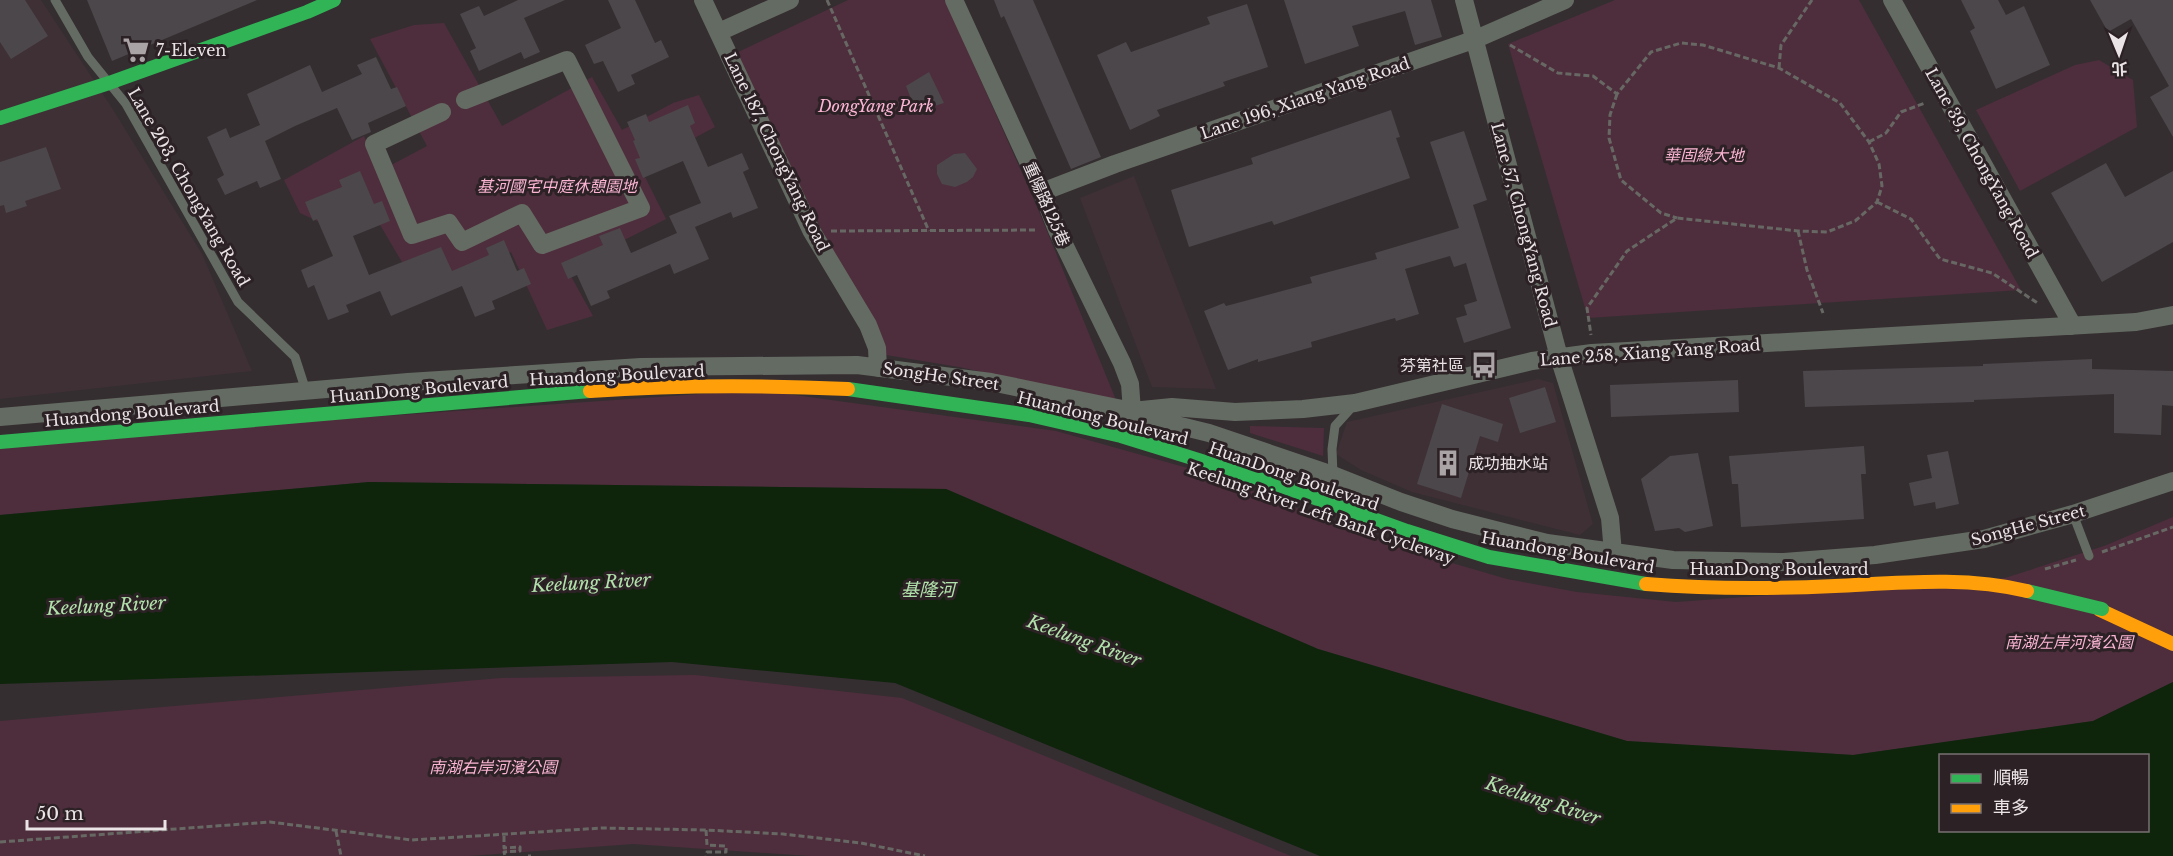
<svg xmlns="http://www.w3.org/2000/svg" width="2173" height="856" font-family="'Libre Baskerville','Noto Sans TC',serif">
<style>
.built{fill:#3f3036}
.green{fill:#4e2e3c}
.water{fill:#0e240b;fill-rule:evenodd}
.building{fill:#4c474a}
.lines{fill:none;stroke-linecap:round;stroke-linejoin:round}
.path{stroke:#676864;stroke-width:3;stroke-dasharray:6 3;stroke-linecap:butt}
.lane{stroke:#646b62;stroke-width:9}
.street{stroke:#646b62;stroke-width:18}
.fast{stroke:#30b455;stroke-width:14}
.slow{stroke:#ff9f0a;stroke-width:14}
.fast-bridge{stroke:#30b455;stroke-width:14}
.slow-bridge{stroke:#ff9f0a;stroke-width:14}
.labels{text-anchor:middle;stroke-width:6;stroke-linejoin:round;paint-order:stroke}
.poi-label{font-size:16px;fill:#ebe4e7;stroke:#2c2226;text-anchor:start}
.street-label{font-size:16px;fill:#ebe4e7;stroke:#2c2226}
.park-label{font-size:16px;font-style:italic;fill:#fbb5d3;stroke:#2c2226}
.water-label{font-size:18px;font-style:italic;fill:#b2e2ab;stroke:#2c2226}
</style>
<rect width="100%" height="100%" fill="#342e31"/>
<path class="built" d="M0,0H41L112,108L202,254L252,371L0,399Z
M1134,176L1216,389L1152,387L1080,198Z
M1538,379L1553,383L1593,524L1580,535L1412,492L1361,470L1336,454L1347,422Z"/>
<path class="green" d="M848,0H945L1038,209L1116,400L959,367L886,355L732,55Z
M1615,0H1859L2021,290L1588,318L1508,44Z
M444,23L502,126L592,77L622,130L673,103L699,95L715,127L640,167L666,219L567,269L593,316L547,330L511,252L456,279L406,269L363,196L317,221L300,213L284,180L364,136L380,171L427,146L370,39L414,25Z
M2099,60L2133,80L2137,127L2020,191L1976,110L2075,65Z
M758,390L1056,431L1209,474L1397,547L1507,579L1577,592L1676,602L2005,578L2104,546L2173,517V682L2093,721L1853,755L1627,741L1318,649L946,489L369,482L0,515V443Z
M1250,426L1324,428L1323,456L1250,433Z
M695,675L902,698L1291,856H810L633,844L469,856H0V721L501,678Z"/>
<path class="water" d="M369,482L946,489L1318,649L1627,741L1853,755L2093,721L2173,682V856H1320L895,683L672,662L0,684V515ZM1940,756H2148V830H1940Z"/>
<path class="building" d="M0,0H25L48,36L11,59L0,42Z
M87,0H257L112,61Z
M518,0H565L524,18L540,52L524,59L521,52L479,71L470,51L476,48L460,14L479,6L484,16Z
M608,0H635L655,43L661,40L669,57L631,75L635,84L618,92L603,61L594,64L585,45L621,28Z
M994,0H1033L1101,157L1071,169L1004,16L1001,18Z
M1284,0H1431L1442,37L1415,45L1405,11L1352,26L1359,46L1305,64Z
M1961,0H1998L2006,15L2024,6L2050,65L1996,89L1970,31L1975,28Z
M2090,0H2173V137L2150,97L2169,86L2131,19L2108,32Z
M1247,4L1268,67L1223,82L1225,86L1157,110L1160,116L1130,130L1097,55L1126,42L1131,52L1210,24L1207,17Z
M376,57L391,89L397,87L406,106L368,123L371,132L352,140L337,108L295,126L265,141L281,179L260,188L257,181L225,195L217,179L224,175L207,137L226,128L230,138L260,125L247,94L310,65L322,92L362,74L357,65Z
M929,72L944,103L916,112L906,86Z
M688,105L695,123L690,126L708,167L742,153L749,169L743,172L758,208L733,218L731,212L695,227L709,259L674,274L670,264L607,291L610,298L591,306L577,275L568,279L561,263L603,245L599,236L620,228L631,253L677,233L669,216L701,203L683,161L643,178L635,159L640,158L633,141L635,140L627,122L646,114L649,122Z
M1391,110L1400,137L1396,138L1410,178L1274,225L1272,221L1189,247L1171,190L1253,164L1251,158Z
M1464,131L1487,200L1473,205L1511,328L1464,343L1456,318L1467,315L1464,305L1477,301L1466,263L1454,267L1450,256L1405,269L1419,314L1396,321L1395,318L1311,342L1312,347L1258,362V359L1228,370L1204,311L1224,303L1226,306L1312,283L1310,277L1377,259L1375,253L1459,228L1430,142Z
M46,147L61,189L25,201L27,206L6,213L4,205L0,206V162Z
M965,153L977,169L973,177L967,182L955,187L942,184L937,174V165L954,154Z
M2106,163L2125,197L2173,171V242L2102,282L2051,193Z
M360,171L374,204L382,201L390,221L353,236L369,275L441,247L452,271L489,255L486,248L504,240L517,271L524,268L531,284L492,301L495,309L475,317L462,286L391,316L380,291L346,305L349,312L328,320L314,285L308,288L301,270L333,256L317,219L313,221L305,202L342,187L339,180Z
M2092,359V369L2173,371V406L2162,405L2161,435L2114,433V394L1974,400V402L1805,407L1803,371L1983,366V364Z
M1738,380L1739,412L1611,417L1610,385Z
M1545,387L1556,422L1520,433L1509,398Z
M1442,404L1503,424L1498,442L1480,436L1461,498L1417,484Z
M1864,446L1866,474H1861L1864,519L1741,527L1738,484H1732L1729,456Z
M1948,451L1959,504L1936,509L1935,502L1914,506L1909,483L1932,478L1927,455Z
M1698,453L1713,526L1685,532L1679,528L1655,531L1641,479L1670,456Z"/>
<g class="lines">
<path class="path" d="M827,0L929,231
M1510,45L1558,73L1593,76L1617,94L1651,52L1681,43L1703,45L1779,68L1840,103L1869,142L1879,164L1882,186L1877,202L1855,221L1827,232L1798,231L1677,218L1627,251L1587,308L1591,335
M1779,68L1781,45L1812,0
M1617,94L1610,115L1609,138L1621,180L1661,213L1677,218
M1869,142L1886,133L1901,112L1925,103
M1877,202L1911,219L1940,259L1992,273L2039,304
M831,231L1037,230
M1798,231L1807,270L1823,313
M2102,552L2173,527
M2045,569L2076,560
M706,830L707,845L726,846V852H707L706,856
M336,831L341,856
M504,836V848L520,847V851L504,852L505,856
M0,842L270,822L412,840L602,828L706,830L783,834L861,843L925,856
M528,856H531"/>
<path class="lane" d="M55,0L88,57L126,104L238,302L295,357L306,391
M1333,475L1332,449L1335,426L1353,406
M2073,514L2089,556"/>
<path class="street" d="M703,0L811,230L868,325L877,348L878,368
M954,0L1042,192L1057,230L1122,363L1130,384L1132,411L1172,407L1235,412L1303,409L1355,403L1532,361L1592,353L2136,322L2173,315
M1464,0L1559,357L1610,518L1613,553
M1892,0L2073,326
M719,32L790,0
M442,112L374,144L412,235L449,223L462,242L522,213L542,245L641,208L567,60L465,100
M1042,192L1115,164L1476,39L1565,0
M0,417L408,382L641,367L857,365L991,382L1132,411L1156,420L1209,433L1333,475L1401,502L1452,519L1547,543L1673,560L1784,562L1875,555L1984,539L2073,514L2173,481"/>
<path class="fast" d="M0,118L109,83L307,12L334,0"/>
<path class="slow" d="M2100,610L2173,644"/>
<path class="fast-bridge" d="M848,389L1029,415L1121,436L1276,484L1407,531L1489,557L1646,584
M0,442L590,391
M2027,591L2102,609"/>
<path class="slow-bridge" d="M590,391C677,385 761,385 848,389
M1646,584C1709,589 1772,589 1835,586C1899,583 1964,576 2027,591"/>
</g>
<defs>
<g id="supermarket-bare" transform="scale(2.07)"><path d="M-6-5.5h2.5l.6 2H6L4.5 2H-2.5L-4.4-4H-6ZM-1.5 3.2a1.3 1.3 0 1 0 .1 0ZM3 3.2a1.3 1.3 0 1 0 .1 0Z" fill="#aba4a7" stroke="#2c2226" stroke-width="2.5" paint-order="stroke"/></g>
<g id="bus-bare" transform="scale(2.07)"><path d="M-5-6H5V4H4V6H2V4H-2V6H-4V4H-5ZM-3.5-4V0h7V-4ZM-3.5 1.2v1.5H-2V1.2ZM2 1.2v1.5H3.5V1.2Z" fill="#aba4a7" stroke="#2c2226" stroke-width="2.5" paint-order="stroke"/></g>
<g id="building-bare" transform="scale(2.07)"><path d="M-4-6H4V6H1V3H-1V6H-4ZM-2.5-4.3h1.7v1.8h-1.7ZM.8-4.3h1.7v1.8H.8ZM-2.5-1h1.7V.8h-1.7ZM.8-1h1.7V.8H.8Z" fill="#aba4a7" stroke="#2c2226" stroke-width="2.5" paint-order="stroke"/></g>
</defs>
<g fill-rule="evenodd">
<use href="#supermarket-bare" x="136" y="50"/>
<use href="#bus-bare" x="1484" y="365"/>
<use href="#building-bare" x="1448" y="463"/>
</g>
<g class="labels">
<g class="poi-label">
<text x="156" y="56">7-Eleven</text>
<text x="1464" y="371" text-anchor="end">芬第社區</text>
<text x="1468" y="469">成功抽水站</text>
</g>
<g class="street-label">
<text transform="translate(1305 98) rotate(-19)" y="6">Lane 196, Xiang Yang Road</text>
<text transform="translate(777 152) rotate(64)" y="6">Lane 187, ChongYang Road</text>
<text transform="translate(1982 163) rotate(61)" y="6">Lane 39, ChongYang Road</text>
<text transform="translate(189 187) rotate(60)" y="6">Lane 203, ChongYang Road</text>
<text transform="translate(1047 204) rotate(66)" y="6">重陽路125巷</text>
<text transform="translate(1524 225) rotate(75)" y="6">Lane 57, ChongYang Road</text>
<text transform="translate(1650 352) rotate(-4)" y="6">Lane 258, Xiang Yang Road</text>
<text transform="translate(617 375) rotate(-3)" y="6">Huandong Boulevard</text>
<text transform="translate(941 376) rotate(8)" y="6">SongHe Street</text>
<text transform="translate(419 389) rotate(-5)" y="6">HuanDong Boulevard</text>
<text transform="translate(132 413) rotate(-5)" y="6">Huandong Boulevard</text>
<text transform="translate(1103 418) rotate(14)" y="6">Huandong Boulevard</text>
<text transform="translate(1294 476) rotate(19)" y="6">HuanDong Boulevard</text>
<text transform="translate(1321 513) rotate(19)" y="6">Keelung River Left Bank Cycleway</text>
<text transform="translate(2028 525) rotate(-15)" y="6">SongHe Street</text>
<text transform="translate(1568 552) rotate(10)" y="6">Huandong Boulevard</text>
<text x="1779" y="575">HuanDong Boulevard</text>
</g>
<g class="park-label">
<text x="876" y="112">DongYang Park</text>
<text x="1704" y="161">華固綠大地</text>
<text x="557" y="192">基河國宅中庭休憩園地</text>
<text x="2069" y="648">南湖左岸河濱公園</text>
<text x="493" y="773">南湖右岸河濱公園</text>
</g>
<g class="water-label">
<text transform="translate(591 583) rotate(-3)" y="6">Keelung River</text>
<text x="928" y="596">基隆河</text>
<text transform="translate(106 606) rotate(-3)" y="6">Keelung River</text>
<text transform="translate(1084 641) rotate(20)" y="6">Keelung River</text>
<text transform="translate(1543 801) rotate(18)" y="6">Keelung River</text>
</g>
</g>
<rect x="1939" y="754" width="210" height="78" fill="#2c2226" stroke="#787073" stroke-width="1.5"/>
<rect x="1951" y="774" width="30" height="9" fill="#30b455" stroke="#787073" stroke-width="1.5"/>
<text x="1993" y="784" font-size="18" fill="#ebe4e7">順暢</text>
<rect x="1951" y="804" width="30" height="9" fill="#ff9f0a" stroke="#787073" stroke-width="1.5"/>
<text x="1993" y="814" font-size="18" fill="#ebe4e7">車多</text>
<g transform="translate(2119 54) rotate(178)" stroke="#2c2226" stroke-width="4.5" paint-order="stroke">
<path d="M0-4.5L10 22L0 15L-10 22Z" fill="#ebe4e7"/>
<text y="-9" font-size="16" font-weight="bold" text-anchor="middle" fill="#ebe4e7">北</text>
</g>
<path d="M27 820v9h138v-9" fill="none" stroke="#ebe4e7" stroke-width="3"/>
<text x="36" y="820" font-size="18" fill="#ebe4e7" stroke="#2c2226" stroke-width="4.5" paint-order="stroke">50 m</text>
</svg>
